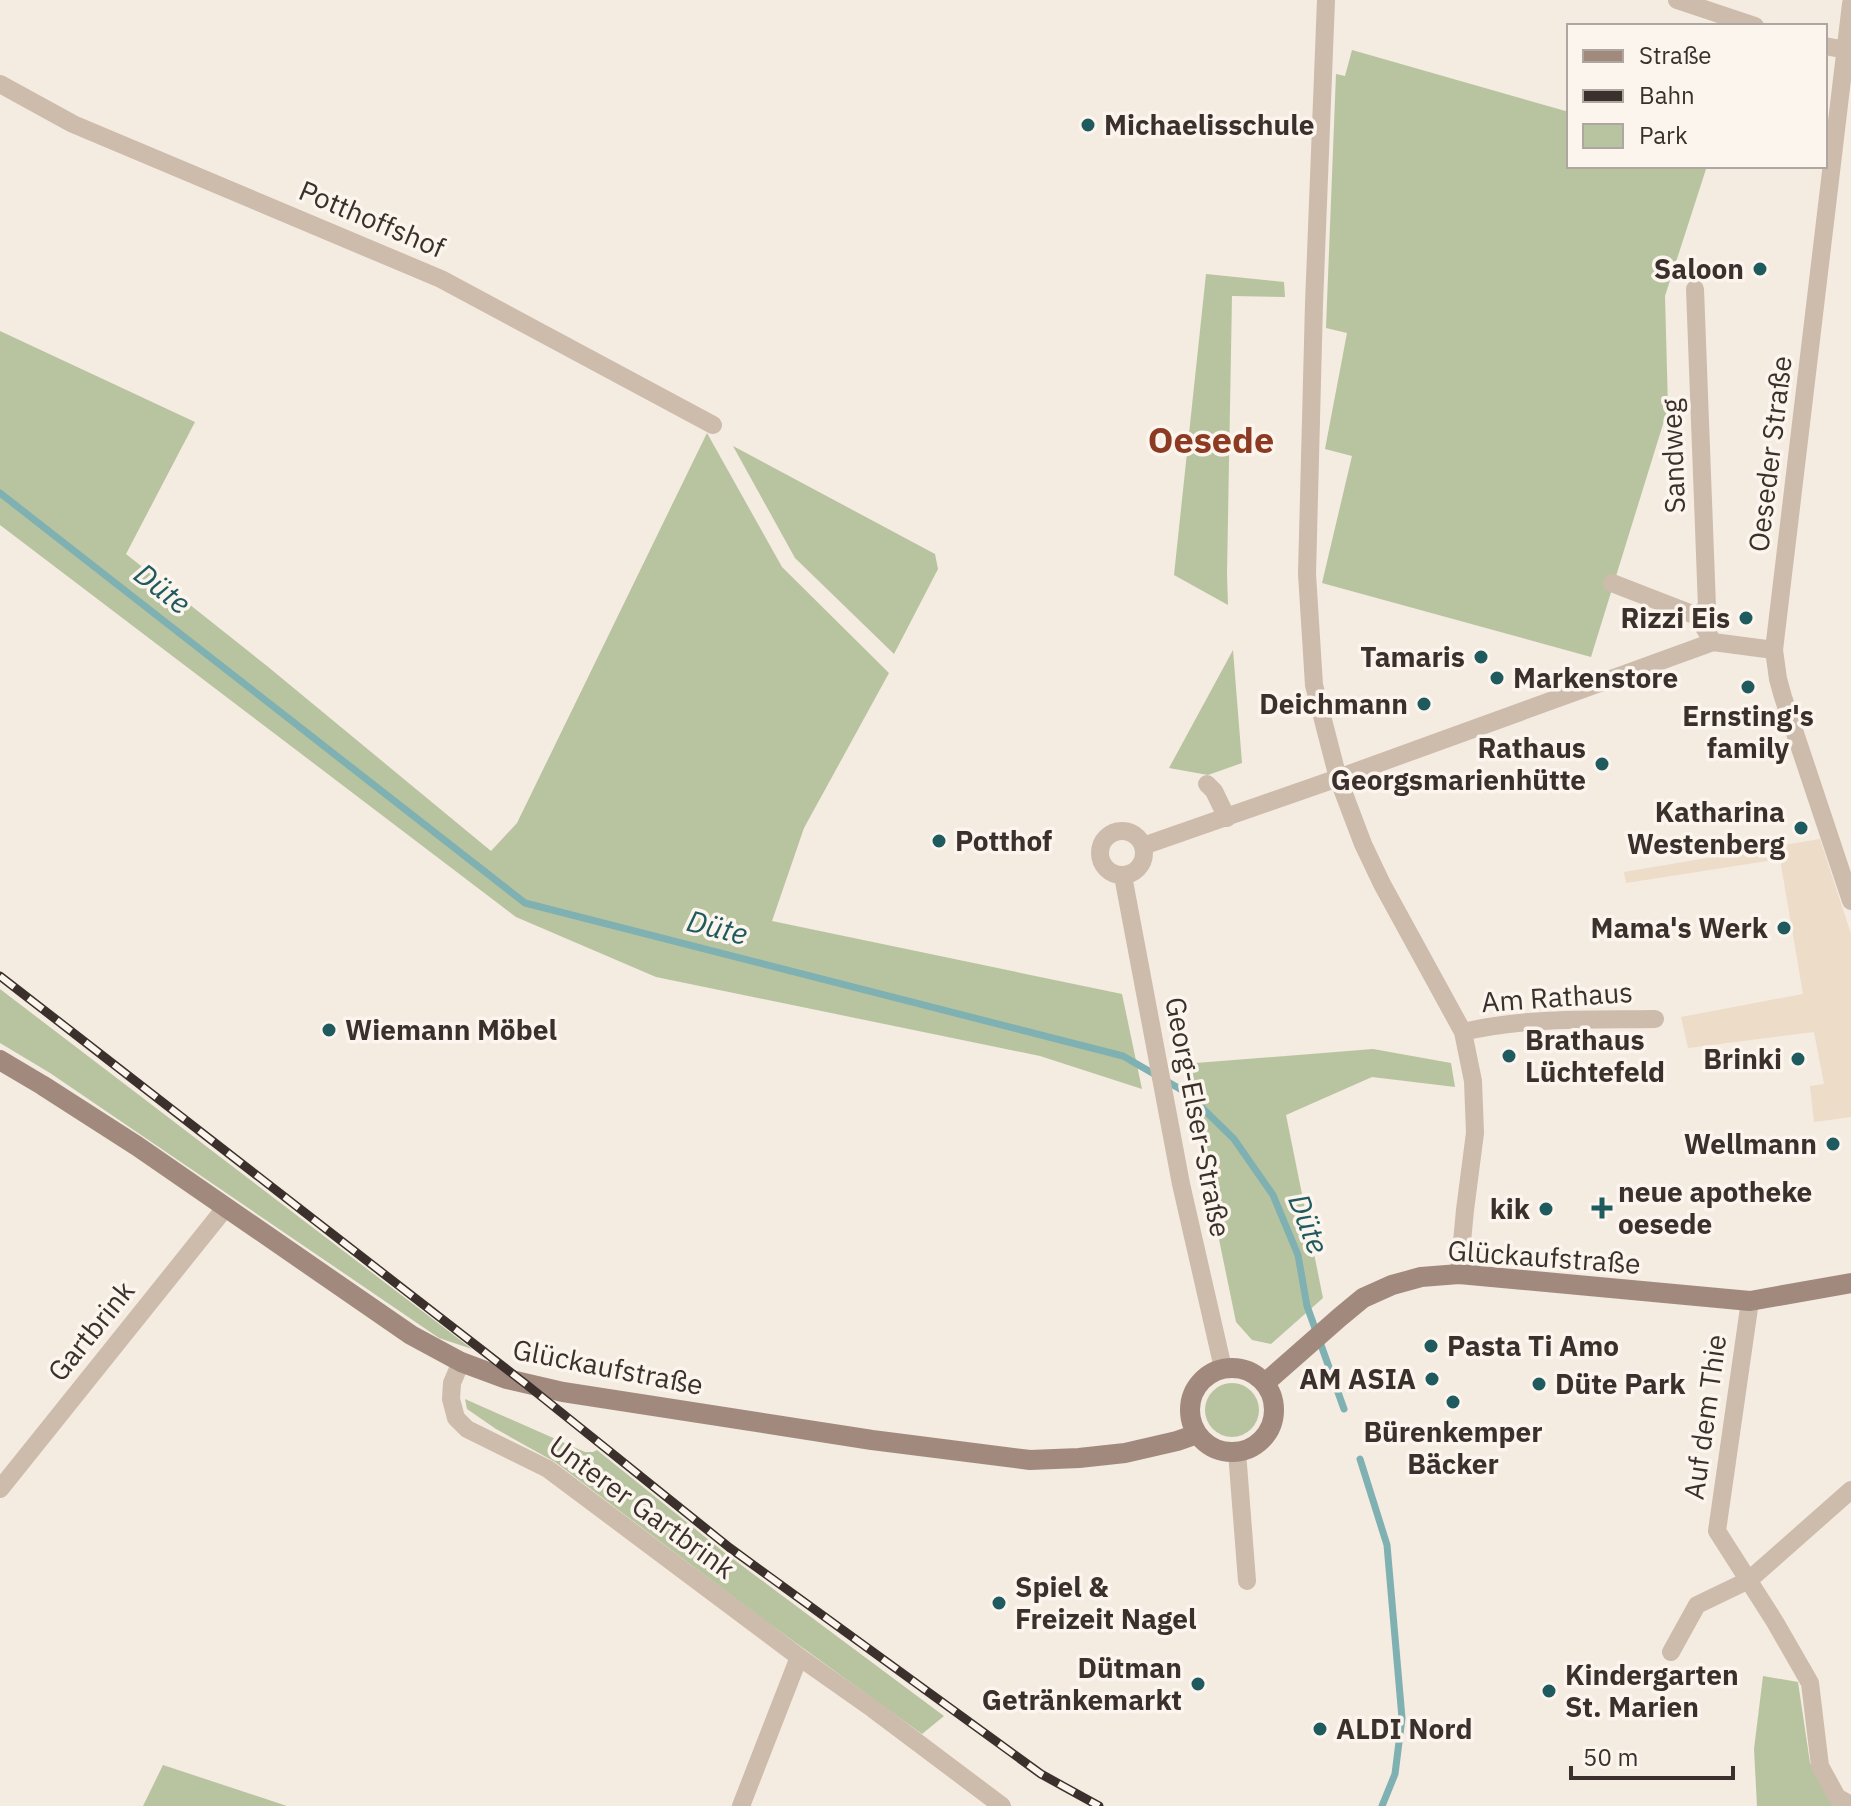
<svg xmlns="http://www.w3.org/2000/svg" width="1851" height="1806" font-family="'IBM Plex Sans',sans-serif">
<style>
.green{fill:#b8c4a0}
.plaza{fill:#ecdcc8}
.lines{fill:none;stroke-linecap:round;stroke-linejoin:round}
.stream{stroke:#7fb0b2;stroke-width:7}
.minor{stroke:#cdbbac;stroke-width:18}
.secondary{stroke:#a18a7d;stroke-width:20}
.rail-casing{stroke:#3b302b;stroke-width:9}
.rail{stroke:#fbf5ee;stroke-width:6;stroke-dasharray:18;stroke-linecap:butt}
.poi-dot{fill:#1f5a5e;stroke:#fbf5ee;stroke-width:3}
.labels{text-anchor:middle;stroke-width:7;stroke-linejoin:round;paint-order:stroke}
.poi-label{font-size:28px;font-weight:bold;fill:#3b302b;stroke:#fbf5ee;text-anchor:end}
.street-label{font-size:28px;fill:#3b302b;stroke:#fbf5ee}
.water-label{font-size:30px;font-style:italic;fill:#1f5a5e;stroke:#fbf5ee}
.district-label{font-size:36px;font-weight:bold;fill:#8c3b22;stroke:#fbf5ee}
</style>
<rect width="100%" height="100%" fill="#f4ebe1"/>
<path class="green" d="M1352,50L1569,112V166H1707L1665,296L1668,408L1591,657L1322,583L1352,456L1325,449L1347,333L1326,328L1336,74L1345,76Z
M1206,274L1284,282L1285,297L1232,296L1227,574L1228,605L1174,575Z
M0,331L195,422L126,554L267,666L491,851L517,823L707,433L782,567L889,673L804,828L772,921L1122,994L1142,1089L1040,1056L656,977L516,917L0,525Z
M733,446L935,554L938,569L894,654L795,558Z
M1233,650L1242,763L1208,775L1169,768Z
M0,989L472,1349L439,1338L50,1073L0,1043Z
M1373,1049L1451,1063L1455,1087L1372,1077L1286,1115L1323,1298L1271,1344L1252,1340L1236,1322L1183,1064Z
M1205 1410a27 27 0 1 1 54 0a27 27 0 1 1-54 0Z
M465,1399L585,1452H593L597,1450L725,1553L944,1716L922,1734L760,1617L555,1462L496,1429L467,1409Z
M1763,1676L1798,1682L1810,1763L1834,1806H1757L1754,1749Z
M163,1765L287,1806H143Z"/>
<path class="plaza" d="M1820,839L1851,934V1117L1814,1122L1810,1086L1824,1084L1814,1032L1688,1048L1681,1017L1803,994L1780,859L1626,883L1624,872Z"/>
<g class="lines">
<path class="stream" d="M0,493L525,903L1123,1056L1187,1093L1234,1139L1273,1195L1298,1255L1307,1306L1344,1409
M1360,1459L1387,1545L1402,1718L1395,1774L1382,1806"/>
<path class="minor" d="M1326,0L1314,304L1307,574L1314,685L1338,778L1363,844L1382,884L1463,1032L1473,1081L1475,1133L1465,1210L1459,1274
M1677,0L1755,26
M1851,4L1774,650L1778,679L1783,697L1851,901
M1825,46L1846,50
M0,84L73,124L441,279L713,425
M1695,289L1707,607L1697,616
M1612,583L1697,616L1713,642
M1207,784L1214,791L1227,818
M1100 853a22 22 0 1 1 44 0a22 22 0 1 1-44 0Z
M1143,846L1338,778L1713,642L1774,650
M1123,876L1181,1184L1223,1368
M1463,1032C1525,1017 1592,1020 1655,1019
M1750,1301L1717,1531L1775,1622L1810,1683L1820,1766L1837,1797L1851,1805
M461,1362L452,1383L451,1399L456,1418L467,1429L548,1469L799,1657L873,1709L1002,1806
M1237,1452L1247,1581
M0,1489L226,1207
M1671,1652L1697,1605L1749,1580L1851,1490
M741,1806L799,1657"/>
<path class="secondary" d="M0,1060L42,1085L137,1146L411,1335L461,1362L507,1379L563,1392L872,1440L1030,1460L1079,1458L1125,1453L1177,1441L1197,1434
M1190 1410a42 42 0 1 1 84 0a42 42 0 1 1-84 0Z
M1265,1383L1340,1317L1363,1298L1392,1285L1421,1277L1459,1274L1750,1301L1851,1283"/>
<g class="rail-casing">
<path id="rail" d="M0,976L527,1385L730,1548L1041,1774L1099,1806"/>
</g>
<use href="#rail" class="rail"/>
</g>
<g class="poi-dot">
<circle cx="1088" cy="125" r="8"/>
<circle cx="1760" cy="269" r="8"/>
<circle cx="1746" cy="618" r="8"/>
<circle cx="1481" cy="657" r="8"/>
<circle cx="1497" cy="678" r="8"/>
<circle cx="1748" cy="687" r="8"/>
<circle cx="1424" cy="704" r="8"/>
<circle cx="1602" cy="764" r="8"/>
<circle cx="1801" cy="828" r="8"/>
<circle cx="939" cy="841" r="8"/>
<circle cx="1784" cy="928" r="8"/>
<circle cx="329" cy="1030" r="8"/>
<circle cx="1509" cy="1056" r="8"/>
<circle cx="1798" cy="1059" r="8"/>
<circle cx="1833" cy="1144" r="8"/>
<path d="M1598 1196h8v8h8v8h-8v8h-8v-8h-8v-8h8z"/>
<circle cx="1546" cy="1209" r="8"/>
<circle cx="1431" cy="1346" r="8"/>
<circle cx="1432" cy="1379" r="8"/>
<circle cx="1539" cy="1384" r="8"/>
<circle cx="1453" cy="1402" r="8"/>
<circle cx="999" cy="1603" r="8"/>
<circle cx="1198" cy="1684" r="8"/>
<circle cx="1549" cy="1691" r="8"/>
<circle cx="1320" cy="1729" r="8"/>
</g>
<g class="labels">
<g class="poi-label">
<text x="1104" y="135" text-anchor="start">Michaelisschule</text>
<text x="1744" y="279">Saloon</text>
<text x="1730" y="628">Rizzi Eis</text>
<text x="1465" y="667">Tamaris</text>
<text x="1513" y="688" text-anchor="start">Markenstore</text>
<text x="1408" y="714">Deichmann</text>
<text x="1748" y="726" text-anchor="middle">Ernsting's<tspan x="1748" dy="32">family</tspan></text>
<text x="1586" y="758">Rathaus<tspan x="1586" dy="32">Georgsmarienhütte</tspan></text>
<text x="1785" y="822">Katharina<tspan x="1785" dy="32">Westenberg</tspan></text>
<text x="955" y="851" text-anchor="start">Potthof</text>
<text x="1768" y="938">Mama's Werk</text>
<text x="345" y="1040" text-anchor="start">Wiemann Möbel</text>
<text x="1525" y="1050" text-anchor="start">Brathaus<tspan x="1525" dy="32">Lüchtefeld</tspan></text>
<text x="1782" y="1069">Brinki</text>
<text x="1817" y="1154">Wellmann</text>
<text x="1618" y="1202" text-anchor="start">neue apotheke<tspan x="1618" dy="32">oesede</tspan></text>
<text x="1530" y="1219">kik</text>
<text x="1447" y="1356" text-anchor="start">Pasta Ti Amo</text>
<text x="1416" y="1389">AM ASIA</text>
<text x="1555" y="1394" text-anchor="start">Düte Park</text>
<text x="1453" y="1442" text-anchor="middle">Bürenkemper<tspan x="1453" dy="32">Bäcker</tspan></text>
<text x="1015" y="1597" text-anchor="start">Spiel &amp;<tspan x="1015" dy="32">Freizeit Nagel</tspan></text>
<text x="1182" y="1678">Dütman<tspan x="1182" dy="32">Getränkemarkt</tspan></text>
<text x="1565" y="1685" text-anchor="start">Kindergarten<tspan x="1565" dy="32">St. Marien</tspan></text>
<text x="1336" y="1739" text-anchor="start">ALDI Nord</text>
</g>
<g class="street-label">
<text transform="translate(372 219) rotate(23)" y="10">Potthoffshof</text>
<text transform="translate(1770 454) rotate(-83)" y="10">Oeseder Straße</text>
<text transform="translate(1673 456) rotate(-92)" y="10">Sandweg</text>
<text transform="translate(1557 997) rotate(-4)" y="10">Am Rathaus</text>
<text transform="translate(1198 1117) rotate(79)" y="10">Georg-Elser-Straße</text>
<text transform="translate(1544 1257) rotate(4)" y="10">Glückaufstraße</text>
<text transform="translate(91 1331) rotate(-51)" y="10">Gartbrink</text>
<text transform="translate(608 1367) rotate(11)" y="10">Glückaufstraße</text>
<text transform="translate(1705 1417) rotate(-82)" y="10">Auf dem Thie</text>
<text transform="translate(642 1507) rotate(36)" y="10">Unterer Gartbrink</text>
</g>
<g class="water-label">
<text transform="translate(162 589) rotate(38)" y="10">Düte</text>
<text transform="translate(717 928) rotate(14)" y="10">Düte</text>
<text transform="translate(1308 1224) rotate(69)" y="10">Düte</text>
</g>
<g class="district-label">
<text x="1211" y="453">Oesede</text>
</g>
</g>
<rect x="1567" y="24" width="260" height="144" fill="#fbf5ee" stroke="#aea6a0" stroke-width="2"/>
<rect x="1583" y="50" width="40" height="12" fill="#a18a7d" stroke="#aea6a0" stroke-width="2"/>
<text x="1639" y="64" font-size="24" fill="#3b302b">Straße</text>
<rect x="1583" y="90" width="40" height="12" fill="#3b302b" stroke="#aea6a0" stroke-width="2"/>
<text x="1639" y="104" font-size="24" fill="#3b302b">Bahn</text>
<rect x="1583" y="124" width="40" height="24" fill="#b8c4a0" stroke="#aea6a0" stroke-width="2"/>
<text x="1639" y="144" font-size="24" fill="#3b302b">Park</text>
<path d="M1571 1766v12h162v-12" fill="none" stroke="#3b302b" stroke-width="4"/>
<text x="1583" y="1766" font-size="24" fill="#3b302b" stroke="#fbf5ee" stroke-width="6" paint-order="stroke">50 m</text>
</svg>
